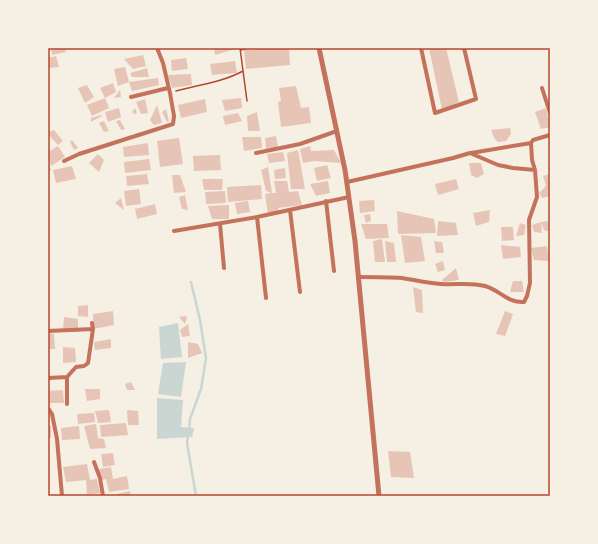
<svg xmlns="http://www.w3.org/2000/svg" width="598" height="544" font-family="Poppins,sans-serif">
<style>
.water{fill:#c9d6d2}
.lines{fill:none;stroke-linecap:round;stroke-linejoin:round}
.stream{stroke:#c9d6d2;stroke-width:2.5}
.building{fill:#e6c5b7}
.path{stroke:#b5482f;stroke-width:1.5}
.minor{stroke:#c5725c;stroke-width:4}
.tertiary{stroke:#c5725c;stroke-width:5}
.neatline{fill:none;stroke:#b5482f;stroke-width:1.5}
</style>
<rect width="100%" height="100%" fill="#f6efe4"/>
<path class="water" d="M178,323L182,357L161,359L159,327Z
M186,362L181,397L158,394L163,363Z
M157,398L183,400L181,427L194,428L192,437L157,439Z"/>
<g class="lines">
<path class="stream" d="M189,430L190,419L201,389L206,358L200,320L191,282
M188,435L187,443L196,496"/>
</g>
<path class="building" d="M51,48H65L66,52L52,55Z
M214,48H239L215,55Z
M273,48H289L290,65L246,69L244,50Z
M429,48H446L459,102L442,110Z
M143,55L146,66L133,69L124,59Z
M56,56L59,67L48,68V58Z
M186,58L188,69L172,71L171,60Z
M235,61L237,73L212,75L210,64Z
M125,67L129,82L118,86L114,69Z
M147,68L149,77H132L130,73Z
M191,74L192,85L172,88L168,75Z
M158,78L159,85L132,91L129,82Z
M113,83L116,92L105,98L100,88Z
M87,85L94,97L85,103L78,88Z
M296,86L301,108L309,107L311,123L281,127L278,102L281,101L279,88Z
M120,90L121,97L114,98Z
M105,98L109,108L92,116L87,105Z
M241,98L242,108L225,111L222,100Z
M145,99L148,113L141,114L136,102Z
M205,99L207,112L181,118L178,105Z
M157,105L162,123L154,125L150,120Z
M119,108L121,117L108,122L105,112Z
M135,108L137,113L134,114L132,112Z
M546,108L550,127L541,129L535,112Z
M166,109L169,121L167,122L162,112Z
M257,112L260,131H248L247,116Z
M238,113L242,121L225,125L223,116Z
M101,115L102,116L91,122V118Z
M120,120L125,129L121,130L116,121Z
M104,121L109,131L104,132L99,123Z
M510,128L511,134L506,141L498,142L494,138L491,130Z
M54,130L63,141L58,145L48,134V132Z
M276,136L278,147L266,149L265,138Z
M242,137H261L262,148L244,151Z
M179,138L183,164L160,167L157,141Z
M72,140L78,148L74,150L70,142Z
M148,143L149,155L124,157L123,147Z
M58,146L65,157L51,166L48,156V152Z
M310,146L311,151L334,150L341,163L314,161L303,163L300,149Z
M298,150L305,189H291L287,153Z
M283,152L285,161L269,163L267,154Z
M98,154L104,160L99,172L89,163Z
M220,155L221,170L194,171L193,156Z
M149,159L151,170L125,173L124,162Z
M48,162L51,170L48,173Z
M469,163H481L484,174L477,178L471,175Z
M327,165L331,178L317,181L314,168Z
M72,166L76,179L56,183L53,170Z
M268,167L272,193H276L274,181H287L289,192L298,191L302,205L278,208L279,212L268,214L265,194L272,193L266,191L261,170Z
M285,168L286,178L275,179L274,170Z
M147,174L149,184L127,186L126,176Z
M550,174V196L542,198L539,193L546,186L543,176Z
M172,175H180L186,192L174,193Z
M202,179H223L222,190H204Z
M456,179L459,189L438,195L435,184Z
M328,181L330,193L316,196L310,184Z
M261,185L262,199L228,202L227,187Z
M139,189L141,204L126,206L124,191Z
M225,191L226,203L206,204L205,192Z
M185,195L188,210L182,209L179,197Z
M121,198L124,210L115,203Z
M374,200L375,211L360,213L359,201Z
M248,201L250,212L237,214L235,203Z
M155,204L157,214L137,219L135,209Z
M229,205V219H212L208,206Z
M490,210L489,222L476,226L473,213Z
M397,211L434,219L436,233L398,234Z
M370,214L371,221L366,223L364,215Z
M438,221L456,223L458,235L437,236Z
M548,221V231L544,230L541,222L542,233L534,232L532,225L541,222Z
M520,223L526,225L524,235L516,236Z
M361,224H387L389,238L366,239Z
M501,227H513L514,240L502,241Z
M401,235L421,237L425,261L405,263Z
M382,239L385,262H375L373,241Z
M385,241L394,243L396,262H387Z
M434,241L442,242L444,253H436Z
M501,245L520,247L521,257L503,259Z
M547,246L549,261L534,260L531,248Z
M443,261L445,270L438,272L435,264Z
M456,268L459,280L444,282L442,280Z
M513,281H522L524,292H510Z
M413,287L422,290L423,313L416,312Z
M88,305V317L78,316V306Z
M113,311L114,325L93,329V314Z
M505,311L513,314L505,336L496,334Z
M185,316L187,317L185,324L179,317Z
M64,317L78,319V332L63,330Z
M188,324L190,336L182,337L180,330Z
M48,333L54,334L55,349H48Z
M111,339V348L95,350L94,342Z
M188,342L198,344L202,353L188,358Z
M63,347L75,348L76,362L63,363Z
M131,382L135,390H127L125,384Z
M85,389H100V399L87,401Z
M63,390L64,403H48V391Z
M109,410L111,422L98,423L95,411Z
M127,410L138,411L139,425H128Z
M94,413L95,422L78,424L77,414Z
M126,423L128,435L101,437L100,425Z
M96,424L98,438L104,439L106,448L90,449L84,426Z
M48,426H51V438H48Z
M79,426L80,439L62,440L61,428Z
M388,451L410,452L414,478L391,477Z
M113,453L115,465L103,467L101,454Z
M87,464L90,480L97,479L100,493L87,495L86,480L66,482L63,467Z
M111,467L113,479L127,476L129,489L109,492L106,479L101,480L99,469Z
M130,491L131,496H118L117,494Z"/>
<g class="lines">
<path class="path" d="M240,48L247,101
M241,50L249,48
M176,91C198,85 223,82 243,71"/>
<path class="minor" d="M421,48L435,113L476,99L464,48
M542,88L550,113
M131,97L168,88
M256,153L300,144L337,131
M471,153L531,143
M64,161L79,154L173,124L174,116L170,93L163,63L157,48
M347,182L453,158L470,153L498,165L513,168L535,170
M326,201L334,271
M290,210L300,292
M257,217L266,298
M220,224L224,268
M174,231L257,217L349,197
M358,277C373,277 388,277 402,278C415,280 428,283 441,284C456,285 470,282 485,286C500,290 507,303 524,302L527,296L530,283L529,220L537,197L535,170L532,160L531,143L533,140L550,135
M48,331L93,329
M48,378L67,377
M67,404V377L76,367L84,366L88,363L93,329L92,323
M48,408L52,414L57,439L62,496
M94,462L100,478L103,496"/>
<path class="tertiary" d="M319,48L345,170L355,241L379,496"/>
</g>
<rect width="598" height="544" fill="none" stroke="#f6efe4" stroke-width="98"/>
<rect x="49" y="49" width="500" height="446" class="neatline"/>
</svg>
